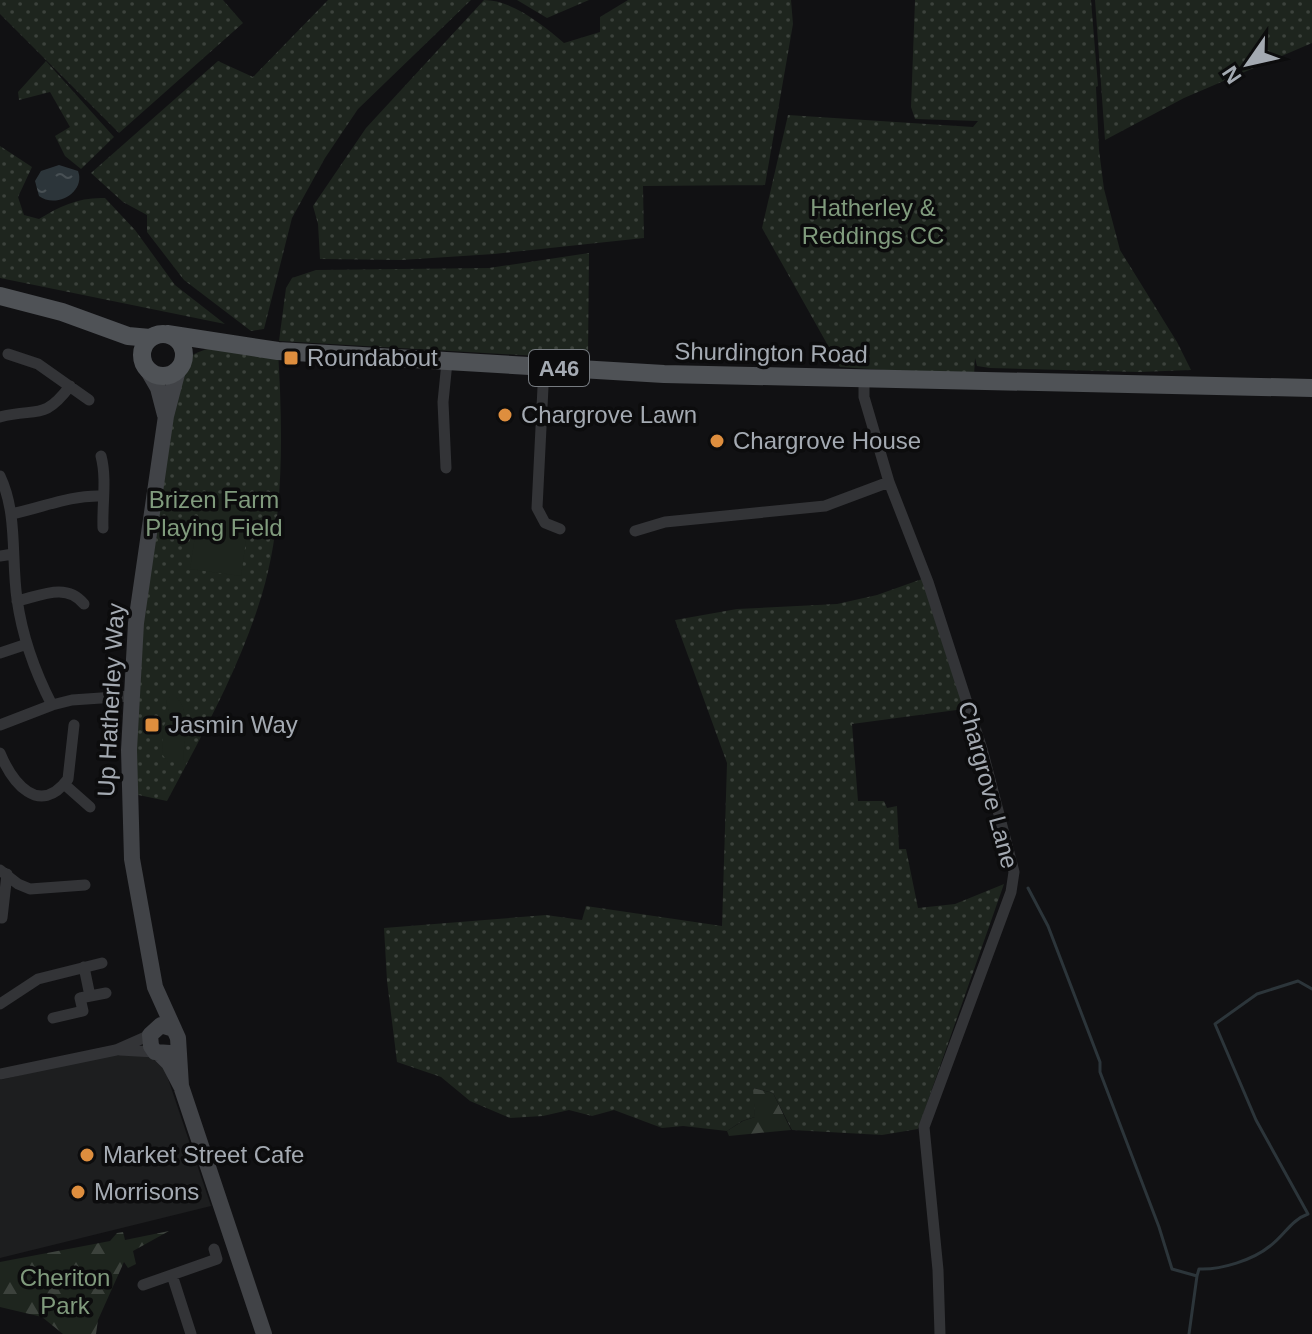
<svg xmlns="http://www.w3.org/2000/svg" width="1312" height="1334" font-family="Arial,sans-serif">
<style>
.built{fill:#1d1e1f}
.grass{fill:url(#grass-dots)}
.forest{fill:url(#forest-firs)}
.pitch{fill:#1e251e}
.water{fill:url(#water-ripples)}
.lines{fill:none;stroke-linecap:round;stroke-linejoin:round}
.stream{stroke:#2c353a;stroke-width:3}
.street{stroke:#333437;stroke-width:11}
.secondary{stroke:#414347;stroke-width:16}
.primary{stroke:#4f5256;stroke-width:18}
.poi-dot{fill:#de8e3e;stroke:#0c0c0d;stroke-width:3}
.labels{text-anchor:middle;stroke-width:7;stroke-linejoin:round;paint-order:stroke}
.shield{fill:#0c0c0d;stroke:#767b80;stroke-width:2}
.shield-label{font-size:22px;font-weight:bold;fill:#a4aab2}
.park-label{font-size:24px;fill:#809b7d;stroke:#0c0c0d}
.street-label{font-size:24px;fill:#a4aab2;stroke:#0c0c0d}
.poi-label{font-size:24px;fill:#a4aab2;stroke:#0c0c0d;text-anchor:start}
</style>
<defs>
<pattern id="grass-dots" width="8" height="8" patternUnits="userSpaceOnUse" patternTransform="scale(2)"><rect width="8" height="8" fill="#1e251e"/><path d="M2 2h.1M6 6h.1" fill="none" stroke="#3c423c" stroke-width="1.8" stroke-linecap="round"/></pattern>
<pattern id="forest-firs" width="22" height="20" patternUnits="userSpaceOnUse" patternTransform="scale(2)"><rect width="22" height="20" fill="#1e251e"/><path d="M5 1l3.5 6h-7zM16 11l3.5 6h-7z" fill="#3c423c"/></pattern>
<pattern id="water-ripples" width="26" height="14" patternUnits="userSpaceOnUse" patternTransform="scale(2)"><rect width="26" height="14" fill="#2c353a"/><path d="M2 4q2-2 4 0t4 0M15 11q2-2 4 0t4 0" fill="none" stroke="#485054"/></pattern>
</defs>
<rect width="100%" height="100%" fill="#111113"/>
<path class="built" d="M156,1043L211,1206L0,1258V1080Z"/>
<path class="grass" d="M0,0H223L243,23L119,133L0,14Z
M328,0H471L358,109L325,158L292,218L264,329L251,331L184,280L147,232V215L123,202L91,173L218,61L253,77Z
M484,0C512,0 543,25 564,43L600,32V17L628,0H791L793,24L765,185L643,186L644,238L494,254L401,260L320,259L318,224L313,206L366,128Z
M517,0H589L547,18Z
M915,0H1091L1098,86L1096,87L1099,150L1104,189L1120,250L1177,342L1191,370L1139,372L990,368L977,366L975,358L974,376L840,367L762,228L788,115L973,127L978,121L915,119L911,107Z
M1095,0H1312V43L1184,98L1105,140Z
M46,61L114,137L81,169L65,156L55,136L70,127L50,92L19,100L18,92Z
M0,146L32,167L18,197L24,215L39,219C60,206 79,197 105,198L135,230L175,285L225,324L0,278Z
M589,253L588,359L279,341L286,288L292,278L316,270L489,268Z
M231,345L278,351C283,433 285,528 258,607C236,675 201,737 167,801L129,793L130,696L178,370C191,350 208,348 231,345Z
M922,579L964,709L852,724L858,801H884L887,808L897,806L899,849H906L918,908L955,904L1004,884L918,1129L882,1135L792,1130L773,1093L754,1088L755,1117L742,1121L727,1131L683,1126L662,1128L614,1110L592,1116L569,1110L543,1116L510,1118L470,1101L441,1077L397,1062L387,981L384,928L546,915L582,920L586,906L722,926L727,763L675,620L737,609L837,604L877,595Z"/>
<path class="forest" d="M753,1088L773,1093L791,1130L729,1136L727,1131L743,1121L755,1117Z
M169,1231L133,1251L136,1264L128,1268L124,1262L98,1320L96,1334H63L42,1317L0,1307V1262L110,1241L117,1233L123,1232L125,1240Z"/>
<path class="pitch" d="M202,491L252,499L241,576L190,569Z
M173,694C193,710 184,739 183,762H168L162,754L163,727L170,715L166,701Z"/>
<path class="water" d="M59,165L78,171C86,192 56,209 39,196L35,181L41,171Z"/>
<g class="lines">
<path class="stream" d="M1028,888L1048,926L1100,1062V1072L1159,1227L1172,1269L1197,1276L1189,1334
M1197,1276L1199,1269C1221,1270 1253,1260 1270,1246C1284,1236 1291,1220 1308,1214L1256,1120L1215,1024L1257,994L1298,981L1312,989"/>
<path class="street" d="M8,354L38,364L89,400
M544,367L537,508L545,523L560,529
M864,379V397L889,482L928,582L982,749L1014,872L1011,892L924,1127L938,1270L940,1334
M0,417C36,407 43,422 70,386
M101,456C107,479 102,504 103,528
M446,468L443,402L447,362
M0,476C18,514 11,558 17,599C22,635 35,672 52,705
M11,514C42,508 69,495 101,496
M635,531L665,522L825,506L889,482
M0,556L13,554
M17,601C40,596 66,582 84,604
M0,653L27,644
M0,725L52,705L72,700L130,696
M0,753C12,782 39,818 68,779L74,725
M64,784L90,807
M0,870L18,884L30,889L85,885
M2,918L7,874
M84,967L90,996
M0,1004L38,979L102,963
M53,1018L83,1011L80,998L106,993
M120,1050L155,1052
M0,1074L116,1050L150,1035
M172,1275L191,1334
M143,1285L217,1259L214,1249"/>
<path class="secondary" d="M147,369L158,388L165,415
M178,370L166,416L136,623L129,750L132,859L155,987L178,1038L181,1086
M170,1053L155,1052L151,1046L150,1035L161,1025L174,1029
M160,1054L169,1063L181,1086L264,1334"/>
<path class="primary" d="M0,296L62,312L128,336L150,338
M142 355a21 21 0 1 1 42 0a21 21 0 1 1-42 0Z
M167,334L278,351L664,374L1312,388"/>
</g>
<g class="poi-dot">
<rect x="283" y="350" width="16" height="16" rx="4"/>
<circle cx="505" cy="415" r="8"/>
<circle cx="717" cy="441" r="8"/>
<rect x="144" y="717" width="16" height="16" rx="4"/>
<circle cx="87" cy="1155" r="8"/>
<circle cx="78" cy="1192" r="8"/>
</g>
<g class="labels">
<rect class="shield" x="529" y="350" width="60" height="36" rx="6"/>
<g class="shield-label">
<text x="559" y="376">A46</text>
</g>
<g class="park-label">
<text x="873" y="216">Hatherley &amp;<tspan x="873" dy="28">Reddings CC</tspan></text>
<text x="214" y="508">Brizen Farm<tspan x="214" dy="28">Playing Field</tspan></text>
<text x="65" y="1286">Cheriton<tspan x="65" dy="28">Park</tspan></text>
</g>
<g class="street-label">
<text transform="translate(771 353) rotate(1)" y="8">Shurdington Road</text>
<text transform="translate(111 700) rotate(-87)" y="8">Up Hatherley Way</text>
<text transform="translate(988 785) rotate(75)" y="8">Chargrove Lane</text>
</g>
<g class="poi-label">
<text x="307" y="366">Roundabout</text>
<text x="521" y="423">Chargrove Lawn</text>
<text x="733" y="449">Chargrove House</text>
<text x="168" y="733">Jasmin Way</text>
<text x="103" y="1163">Market Street Cafe</text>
<text x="94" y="1200">Morrisons</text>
</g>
</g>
<g transform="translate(1248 64) rotate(236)" stroke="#0c0c0d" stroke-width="6" paint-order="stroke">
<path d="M0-6L14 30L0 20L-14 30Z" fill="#a4aab2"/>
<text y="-12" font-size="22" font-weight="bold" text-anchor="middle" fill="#a4aab2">N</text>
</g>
</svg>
